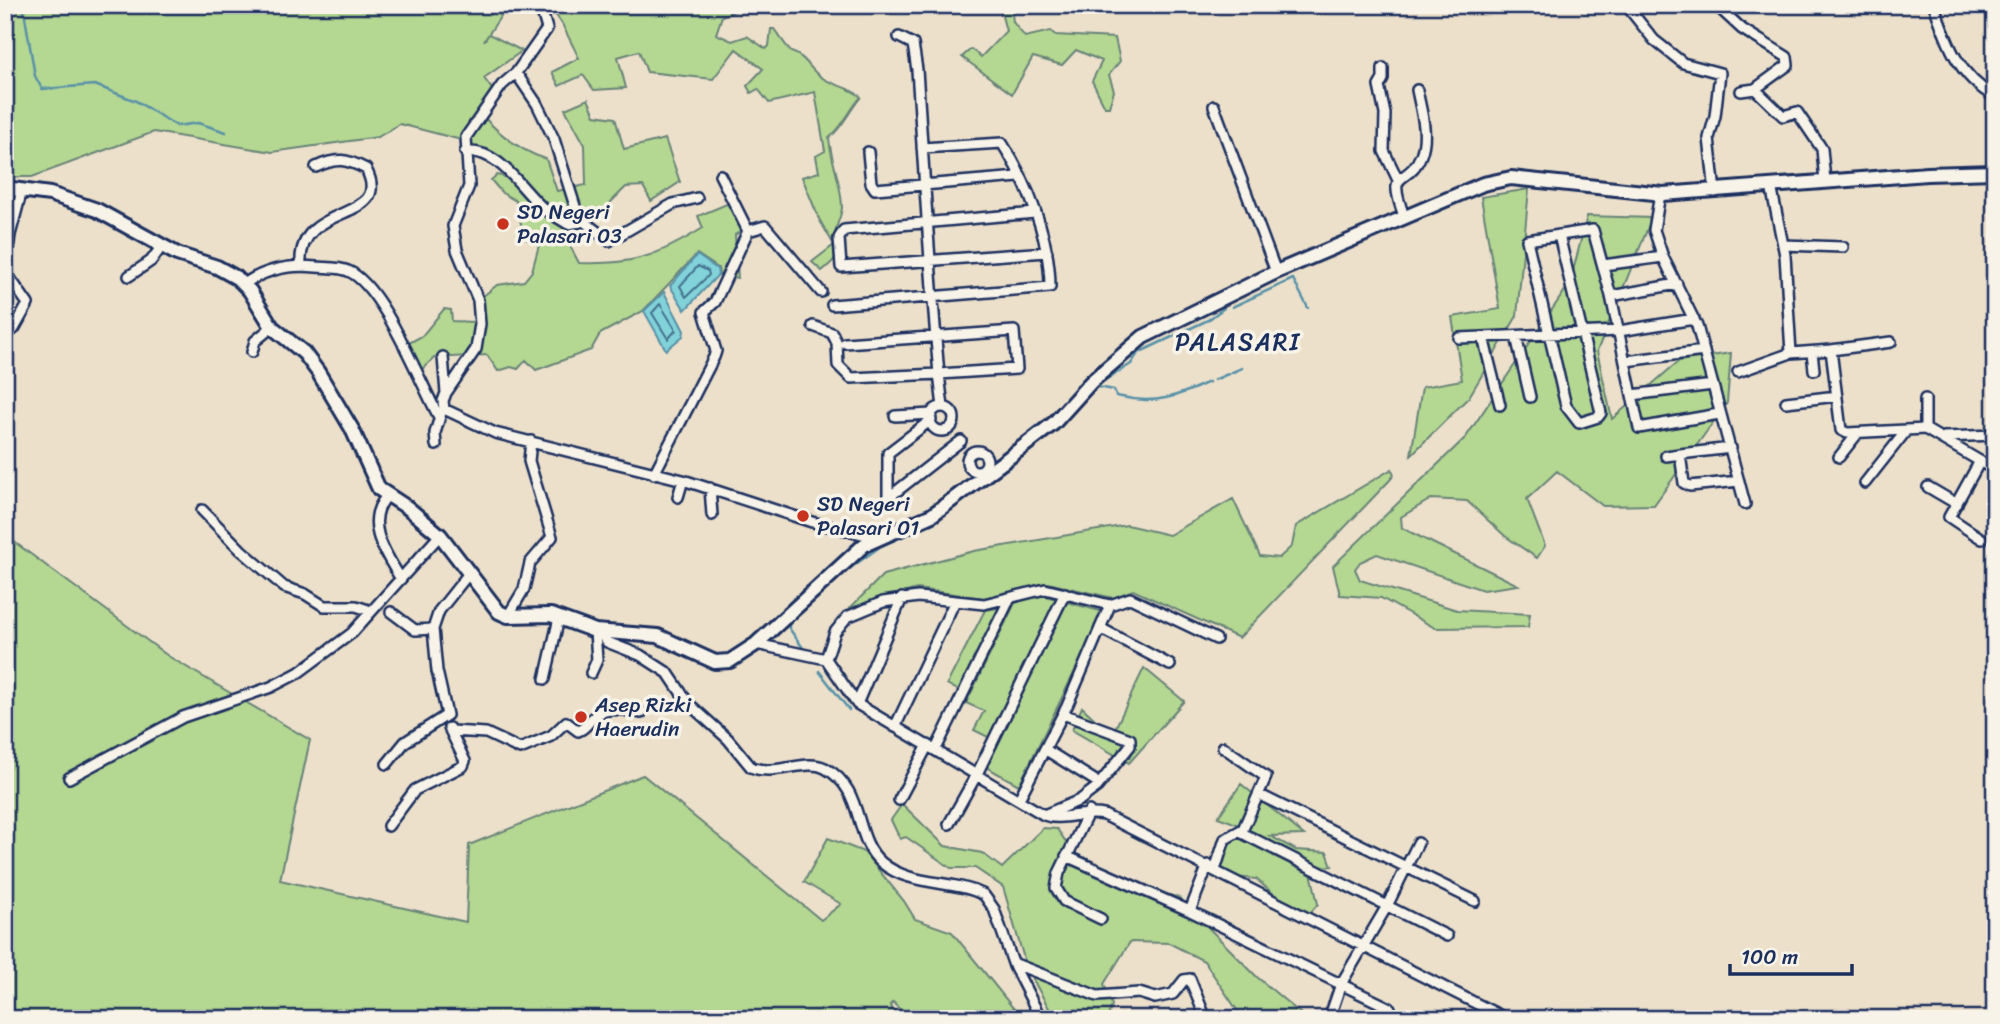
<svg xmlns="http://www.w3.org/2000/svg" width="2000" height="1024" font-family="Sriracha,sans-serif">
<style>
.green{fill:#b4d791;stroke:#688378;stroke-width:2}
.water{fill:#82d3d9;stroke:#5991a8;stroke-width:2}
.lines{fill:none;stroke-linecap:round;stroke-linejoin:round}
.shore{stroke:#44718f;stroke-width:2}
.stream{stroke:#5991a8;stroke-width:2.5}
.street-casing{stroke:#1b2f5e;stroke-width:14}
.secondary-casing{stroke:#1b2f5e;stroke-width:18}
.street{stroke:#f7f3e8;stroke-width:9}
.secondary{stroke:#f7f3e8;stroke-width:12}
.poi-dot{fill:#c8321e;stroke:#f7f3e8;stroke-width:2.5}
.labels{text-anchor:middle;stroke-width:7;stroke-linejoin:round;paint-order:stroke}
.poi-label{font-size:21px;fill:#1b2f5e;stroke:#f7f3e8;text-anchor:start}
.quarter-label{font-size:24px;letter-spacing:2px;fill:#1b2f5e;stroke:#f7f3e8}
</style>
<rect width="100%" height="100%" fill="#ece0ca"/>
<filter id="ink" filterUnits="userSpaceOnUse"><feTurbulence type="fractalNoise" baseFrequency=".0143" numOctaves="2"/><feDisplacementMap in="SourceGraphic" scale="14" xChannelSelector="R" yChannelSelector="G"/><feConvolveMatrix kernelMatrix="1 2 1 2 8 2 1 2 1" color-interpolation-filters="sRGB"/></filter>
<g filter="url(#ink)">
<path class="green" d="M5,5H508L484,41L489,34L522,51L484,78L496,95L480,113C498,133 519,151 546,159L557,191L586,185L585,145L565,109L588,99L595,115L615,118L624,149L665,139L680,182L651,201L643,186L626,187L569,244L579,263C633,265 658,256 703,228L698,216L734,201L750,225L735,235L738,278L719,275L718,268L697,254L643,311L600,334L591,350L536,370L526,360L518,369L511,367L498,371L487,355L434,358L421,370L409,343L422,336L444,309L451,310L452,321L474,322L476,296L482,297L497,285L524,281L532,271L539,245L524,238L516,201L502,193L491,180L497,175L507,177L509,169L465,141L400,124L378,137L272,152L154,132L32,177H5Z
M549,5H797L741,8L722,16L716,34L732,41L747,36L766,49L769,46L771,29H774L791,52C806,56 809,69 821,77C833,86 849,86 861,97C850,109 842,129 829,138C831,162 842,184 842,208C841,217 836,225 835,234C833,257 845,252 822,271L812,262L834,245L819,219L802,177L819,172L816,156L825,151L815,92L769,103L758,89L751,93L747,86L763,69L736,49L713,79L647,72L639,51L618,57L626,88L594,90L583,75L559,86L552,72L579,58L562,24Z
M999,5H1011L1013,22L1025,37L1051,31L1055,35L1115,38L1120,61L1109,75L1114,91L1109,107H1105L1092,81L1102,61L1076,50L1062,65L1033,57L1012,94L962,57L971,49L981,57L1006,31Z
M1529,189L1517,316L1469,397L1411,455L1422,387L1462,380L1452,317L1500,309L1481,197Z
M1587,216L1652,218L1597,351L1612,419L1679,361L1731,353L1727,403L1654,505L1603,506L1557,471L1527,499L1545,546L1537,558L1505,536L1467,501L1431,499L1401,517L1402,528L1518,585L1483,590L1377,554L1360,562L1355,569L1360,580L1457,610L1530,614L1528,627L1435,628L1381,598L1340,595L1333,566L1466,437L1570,283Z
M1392,469L1394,475L1389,481L1239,638L1133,590L1113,598L1048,583L984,598L917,589L850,608L883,575L974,551L1127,525L1169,535L1233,499L1260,556L1279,558L1292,546L1296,526Z
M5,535L168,656L310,740L280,880L466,922L469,845L643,775L821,920L841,904L804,882L828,838L864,852L904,901L915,919L952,932L1022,1019H965L963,1009L955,1019H908L893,1002L890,1005L898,1019H5Z
M1040,594L1059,600L990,738L974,730L984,711L966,703L1015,603Z
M1067,602L1104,612L1019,785L986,767Z
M1004,607L963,693L947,684L985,610Z
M1144,668L1184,701L1129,763L1072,730L1082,707L1112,735Z
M1241,784L1304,835L1270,836L1296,850L1327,852L1332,866L1310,868L1318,904L1304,920L1256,879L1234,877L1210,859L1245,827L1218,817Z
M902,804L945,846L982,853L1002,868L1043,828L1057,829L1080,862L1118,879L1179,898L1257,977L1307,1019H1243L1204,961L1169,943L1130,942L1104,984L1112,1005L1107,1019H1055L1027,969L1003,887L975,868H951L906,837L900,839L891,820Z"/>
<path class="water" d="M697,255L717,269L718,275L685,310L670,286Z
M664,292L684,331L683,336L666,350L644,311Z"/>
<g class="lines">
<path class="shore" d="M698,266L708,271L709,275L686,297L680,286Z
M660,304L676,330L668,339L652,313Z"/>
<path class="stream" d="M23,5L35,76L42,89L95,85L136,101L177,126L198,123L226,132
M1232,307L1293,279L1308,308
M1214,380L1242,368
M1098,387L1114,390L1116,396L1122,397C1155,405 1179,396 1209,382
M1091,389L1131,364L1138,353L1208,320L1224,308
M838,577L881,546L933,523L970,495
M789,621V628L803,648
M819,671L849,710"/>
<g class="street-casing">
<path id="street" d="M540,5L547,29L516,73L502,85L466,137L469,186L453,226L457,250L478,300L480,324L476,349L446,393L443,401L444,409L495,433L683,480L812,522L878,538
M1626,5L1654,40L1683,63L1720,73L1715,116L1709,138L1715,192
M1716,5L1742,29L1787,57L1788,65L1755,89
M1934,5C1947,43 1958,76 1995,97
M1383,68V79L1379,86L1385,114L1384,151L1398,180
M1741,91L1755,89L1783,116L1797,112L1822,149L1825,181
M1214,106L1276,272
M465,152C500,148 521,190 544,209C551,214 560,219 568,224L580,222L554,139L537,104L516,73
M868,152L871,183L875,189L1019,177
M1771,186L1785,255L1791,353L1831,350L1841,430L1847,433L1925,429L1995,470
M1660,194L1654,230L1663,257L1697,326L1745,504
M1035,213L844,230L839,238L841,267L1047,252
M1404,216C1385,165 1408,188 1421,155C1429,134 1421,111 1417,90
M581,219L609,241L673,204L697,198
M748,231L765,226L821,292
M1559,235L1601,413L1598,417L1579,423L1566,406L1527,240L1593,230L1611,296L1639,428L1719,414
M1783,245L1843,247
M1603,265L1663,257
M301,266C296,199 395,225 366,169C347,159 337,157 316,167
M129,276L151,261L162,246
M244,284C266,269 289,264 316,267C326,268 339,267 348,271C382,284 420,383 439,417
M1611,296L1677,284
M832,305L1050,287C1050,239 1028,183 1002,143L922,148
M813,326L832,333L837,343L838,365L851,378L939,374L943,407
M5,335L14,329L28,304L5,271L10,235L22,190
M1516,336L1530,397
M1483,337L1500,405
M1459,338L1619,331L1694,319
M845,343L1014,331L1017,369L939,374C930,273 924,171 917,70L913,44L899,37
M1831,350L1891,342
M252,352L255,341L272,327
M1812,352L1814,370
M443,357L446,393
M1626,361L1704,351
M1738,372L1791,353
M1632,395L1713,385
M1925,399V429
M1786,402L1837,396
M930 419a12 12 0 1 1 24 0a12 12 0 1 1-24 0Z
M895,416L932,414
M931,420L888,453V498L961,441
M1944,437L1995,435
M436,445L435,433L441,413
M1731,448L1680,454L1684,483L1690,486L1739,481
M967 461a10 10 0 1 1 20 0a10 10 0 1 1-20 0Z
M1666,456L1680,454
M1839,457L1858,433
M1980,461L1949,517L1982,539
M654,474L714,357L716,351L704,312L715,302L748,231L720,175
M1865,483L1906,431
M1928,487L1957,504
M710,488L712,515
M387,496C363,522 385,553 401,579
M678,497L683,480
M202,510L241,550L284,587L305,594L324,606H356L371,611
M391,612L415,630L433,629
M508,616L524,589L530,563L552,537L529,461L531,441
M1100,628L1170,665
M600,632L607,642L640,655L668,673L688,703L728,739L751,767C775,777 806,758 825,768C866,790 852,838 882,863C911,887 953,879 984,895L994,909L1014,966L1041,1019
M756,644L826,659L857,704L1044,815C1062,822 1084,810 1104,815L1499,1015
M826,659L835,632L847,617L883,602L918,597L984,604L1045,589L1110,605L1130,598L1216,639
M591,673L597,660L595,631
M545,679L559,618
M857,704L902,598
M895,727L955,601
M451,731L486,733L520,749L551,736L566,722L578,731C587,728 588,721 595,716C609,706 625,710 641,713
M936,749L1010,598
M1046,750L1094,780
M387,764L405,742L447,715L437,671L433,629L439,611L470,572
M69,778L183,717L271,687L298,673L352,633L440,535
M1260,795L1475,901
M1019,799L1067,706L1110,605
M899,800L928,745
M1089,811L1059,873L1056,888L1064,901L1101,919
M1044,815L1080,800L1097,787L1130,746V739L1063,714
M949,824L977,774L1065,593
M388,826L415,790L463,766L465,761L449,728
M1240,832L1447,936
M1066,856L1190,911L1390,1008
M1215,870L1225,839L1243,829L1266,777L1223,747
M1190,911L1208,865
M1013,963L1097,996L1139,993L1155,998L1173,994L1184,980L1190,979L1206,1019
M1329,1019L1341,984L1387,906L1418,843"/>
</g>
<g class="secondary-casing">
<path id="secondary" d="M5,188L50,194L97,210L177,254L217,267L237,278L250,291L272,327L304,353L318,372L352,429L379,489L408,508L440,535L499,612L508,616L551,615L595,631L658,636L715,662L730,661L756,644L864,545L932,515L1007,459L1054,423L1091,382L1143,337L1276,272L1483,184L1511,178L1663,194L1927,174L1995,172"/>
</g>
<use href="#street" class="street"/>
<use href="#secondary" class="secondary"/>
</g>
</g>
<g class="poi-dot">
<circle cx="503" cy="224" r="7"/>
<circle cx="803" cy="516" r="7"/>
<circle cx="581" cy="717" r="7"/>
</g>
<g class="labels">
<g class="poi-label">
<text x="517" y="219">SD Negeri<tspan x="517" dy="24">Palasari 03</tspan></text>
<text x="817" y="511">SD Negeri<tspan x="817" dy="24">Palasari 01</tspan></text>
<text x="595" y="712">Asep Rizki<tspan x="595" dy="24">Haerudin</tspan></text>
</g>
<g class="quarter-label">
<text x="1238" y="350">PALASARI</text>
</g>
</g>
<rect width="2000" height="1024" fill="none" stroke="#f7f3e8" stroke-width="28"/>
<rect x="14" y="14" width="1972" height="996" fill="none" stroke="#1b2f5e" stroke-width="2.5" filter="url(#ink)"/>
<path d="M1730 964v10h122v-10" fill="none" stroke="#1b2f5e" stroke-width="3.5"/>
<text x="1741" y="964" font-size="21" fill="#1b2f5e" stroke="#f7f3e8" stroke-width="5" paint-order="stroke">100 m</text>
</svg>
